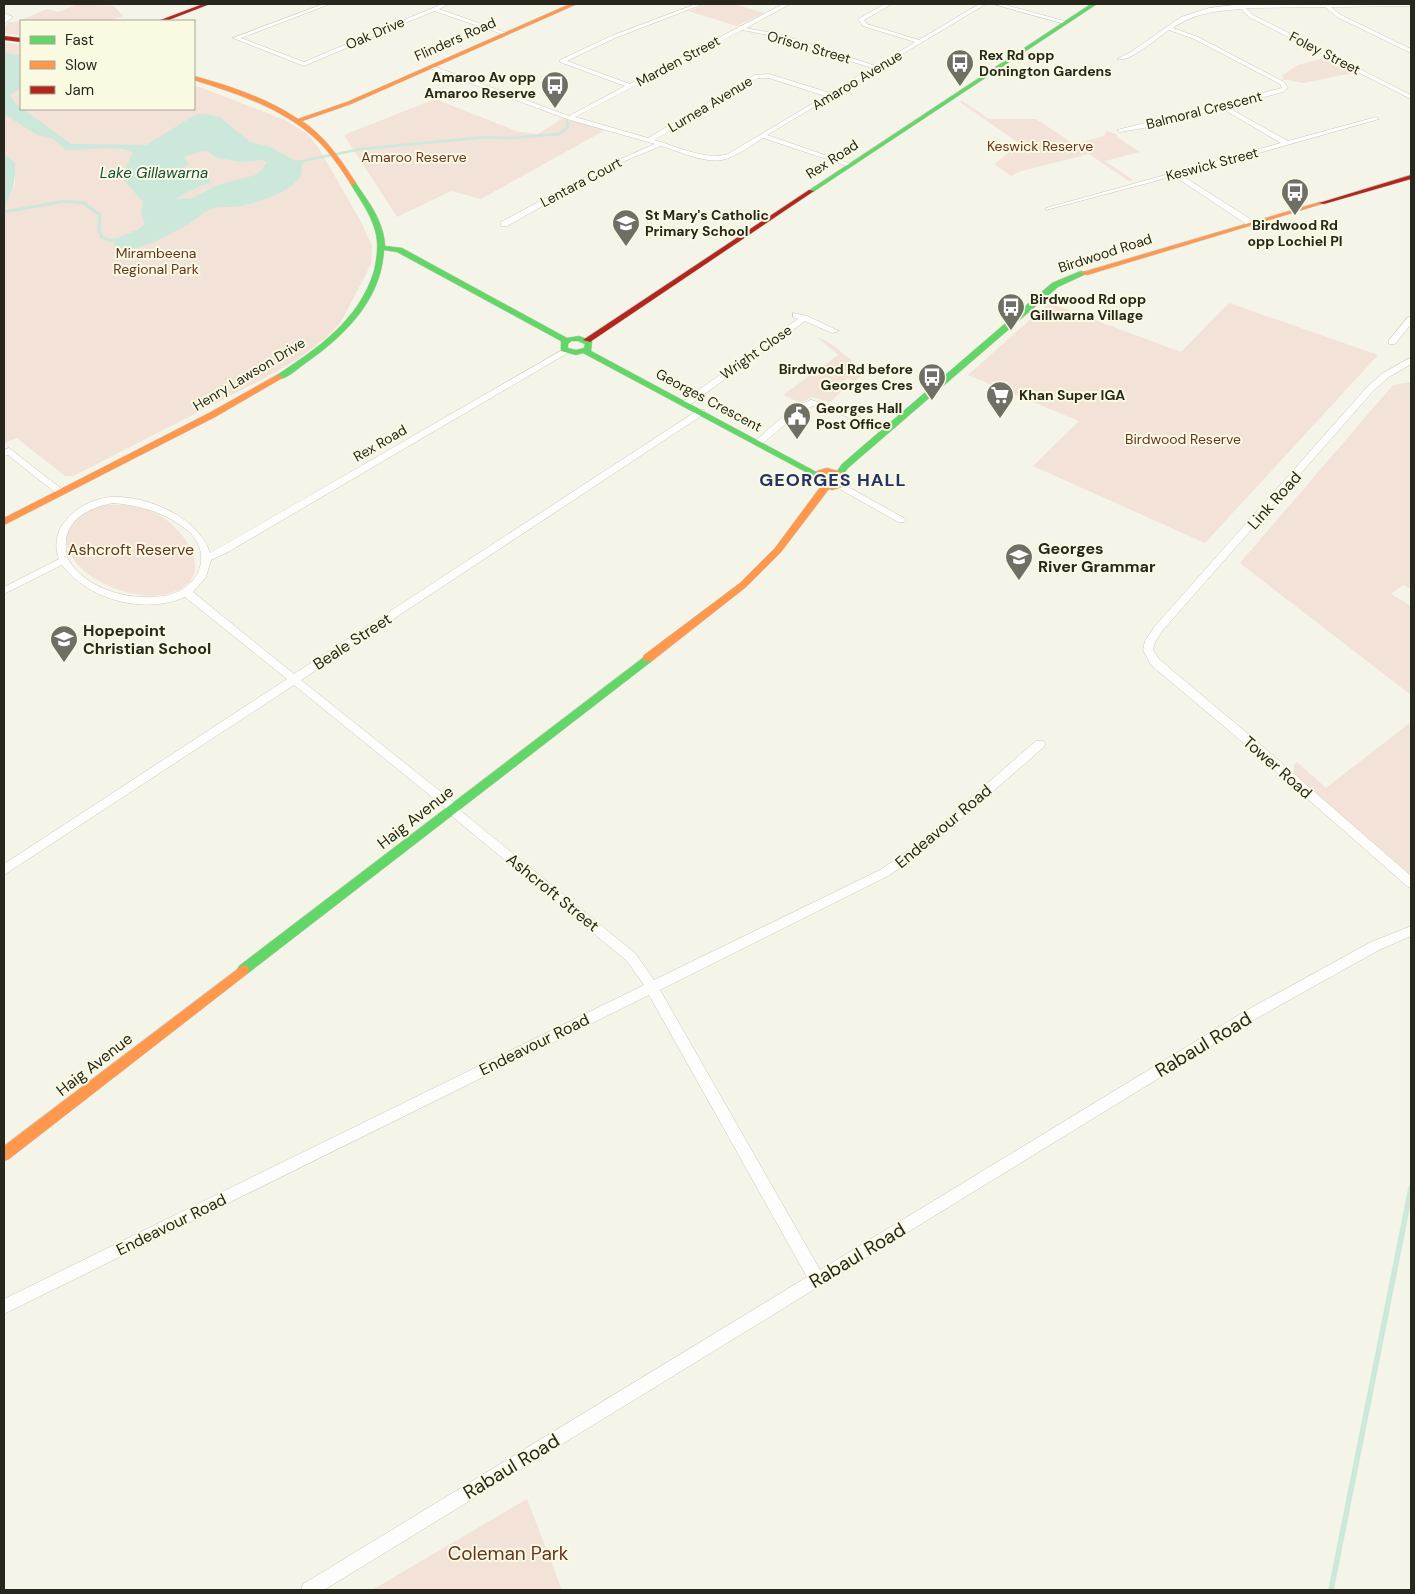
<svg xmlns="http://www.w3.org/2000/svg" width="1415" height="1594" font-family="'DM Sans',sans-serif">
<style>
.green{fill:#f2e2d8}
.water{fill:#cbe8db;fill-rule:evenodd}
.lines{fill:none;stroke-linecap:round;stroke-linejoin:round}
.stream-far2{stroke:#cbe8db;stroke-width:2.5}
.stream-far1{stroke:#cbe8db;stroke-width:3}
.stream{stroke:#cbe8db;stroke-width:5.5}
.street-casing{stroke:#c9c8be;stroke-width:1}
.fast-casing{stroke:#c9c8be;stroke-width:1}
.slow-casing{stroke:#c9c8be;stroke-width:1}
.jam-casing{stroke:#c9c8be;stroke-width:1}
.street{fill:#fdfdfc;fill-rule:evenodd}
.fast{fill:#63d668;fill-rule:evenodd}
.slow{fill:#ff974d;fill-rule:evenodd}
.jam{fill:#b3261e;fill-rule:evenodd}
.labels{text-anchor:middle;stroke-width:4;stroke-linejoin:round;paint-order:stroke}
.far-street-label{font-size:14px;fill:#27271e;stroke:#fafae2}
.far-poi-label{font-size:14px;font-weight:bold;fill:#27271e;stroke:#fafae2;text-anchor:start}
.far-park-label{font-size:14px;fill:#653320;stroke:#fafae2}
.far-water-label{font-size:15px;font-style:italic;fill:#154c3e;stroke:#fafae2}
.street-label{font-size:16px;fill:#27271e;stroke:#fafae2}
.poi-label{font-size:16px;font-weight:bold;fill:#27271e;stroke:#fafae2;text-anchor:start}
.park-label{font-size:16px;fill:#653320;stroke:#fafae2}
.far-district-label{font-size:18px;font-weight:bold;letter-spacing:1px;fill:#25326b;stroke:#fafae2}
.near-street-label{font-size:19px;fill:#27271e;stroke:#fafae2}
.near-park-label{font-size:19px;fill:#653320;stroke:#fafae2}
</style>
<rect width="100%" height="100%" fill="#f4f4e8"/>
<path class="green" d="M78,4L114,6L123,16L109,21H21V36L4,33V27L9,22H17L47,9L58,12Z
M707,4H734L764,13L737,26L688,11Z
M4,42L21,45V109H194V85L285,120L307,134L318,147L360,220L372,246L371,264L341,322L328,336L298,359L261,380L73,476H65L17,438L4,443V209L15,184V163L4,153Z
M1325,58L1353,73L1303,83L1282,79L1284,77L1281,76L1298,65Z
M435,99L519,132L538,134L563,118L605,130L481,199L451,191L397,217L344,135Z
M962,101L989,119H1036L1074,144L1104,136L1106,131L1116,134L1118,138L1140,152L1105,161L1133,180L1129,181L1089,154L1018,172L1011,176L994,164L1020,144L960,102Z
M1049,303L1181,352L1229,303L1378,355L1205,543L1033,466L1079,421L968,375Z
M817,337C837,344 849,362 868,370L855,381L847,378L835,388L842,391L830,402L812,397L801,403L783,395L838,355Z
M1411,382V589L1403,585L1391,594L1411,606V695L1240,563L1393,385Z
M101,505C121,504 139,505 157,514C189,531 219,582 166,594C108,606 17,539 101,505Z
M1411,722V875L1294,775V765L1297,762L1326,788Z
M527,1499L562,1590H372Z"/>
<path class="water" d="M4,52L21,56V88L10,95L16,104L71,144L146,145L195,115L202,114L220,117L250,142L268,146L294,160H306L301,165C310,187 256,203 240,206C231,208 221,206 213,208C205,210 197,219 190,223C173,233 134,256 115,247L114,242C122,232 138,234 145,223L141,214L143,202L121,177L133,153C121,143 83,151 66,150L53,139L37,135L4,114ZM203,151L209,152L217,158L243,162L262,160L267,162L261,171L256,175L217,185L193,198L178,199L177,198L200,186L211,183L209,179L182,168L189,164L184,157Z
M4,153L15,163C16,183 12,192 4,209Z"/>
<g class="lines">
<path class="stream-far2" d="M302,161L361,149L487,137L510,138L559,134L568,127L567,121"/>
<path class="stream-far1" d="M4,212L65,201L84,203L100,215L99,230L102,237L108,240H120"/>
<path class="stream" d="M1331,1590L1411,1188"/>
<g class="street-casing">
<path id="street" d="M323,4H330L241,38L304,62L442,4H449L439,9L507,33L502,34L434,11L304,66L233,38Z
M696,4H703L615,38L567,61L630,84L783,4H790L746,28L782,35L876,66L915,42L863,26L858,19L885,4H892L864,20L867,24L919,40L979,4H986L767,135L851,164V166H847L763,138C750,146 736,157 722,160C702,163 679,151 661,146L615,165L507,226H501V222L611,163L655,144L567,119L429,68V66H433L569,116L625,86L560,62V60L611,36ZM742,30L779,37L871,68L830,93L769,74L755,75L648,138L575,117ZM758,78H769L825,96L728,154C705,161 677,146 654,140Z
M993,4H1002L1068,22L1065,24Z
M1241,4H1411V6L1331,7L1341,15L1411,49V53L1337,17L1325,7L1246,8L1253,15L1411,95V99L1249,17L1241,9C1216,11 1194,13 1173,28L1198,37L1284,82L1288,88L1283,92L1227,107L1288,141L1376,117L1379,119L1181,175L1255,222V226H1249L1174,176L1046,210V208L1281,143L1221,108L1144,128L1120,132L1117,130L1282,88L1280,84L1194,39L1169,30C1159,37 1127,64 1117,59L1131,52L1181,17L1209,8Z
M4,13L13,17L4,24V19L6,18L4,17Z
M793,313L807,316L839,331L832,333L805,321L688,406H682V402L798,319L793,317Z
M1408,317H1411V324L1395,344H1389V340Z
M564,349L571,351L228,552L211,560L206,577L193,592L294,674L698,410H704V414L301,680L451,800L462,812L635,953L654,980L880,870L915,846L1036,741H1044L1045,744L1044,747L923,852L888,876L660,990L820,1270L1247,1010L1371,942L1411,926V936L1379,950L1257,1018L324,1590H301L303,1584L807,1277L649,995L4,1314V1299L644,985L627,961L454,818L443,806L294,685L4,875V864L287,679L185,597C145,615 88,600 62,565L4,594V587L59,559C46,525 83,498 113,497C149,496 199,518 210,553ZM113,503C140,505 166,513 187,530C216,555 197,592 163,596C130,601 86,590 68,559C65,554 66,547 66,540C69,517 92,507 113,503Z
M1408,359H1411V364L1389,377L1374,390L1163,630L1155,642L1153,650L1159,659L1254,739L1411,876V888L1407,886L1246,745L1151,665L1143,650L1145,641L1155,626L1368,386L1383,373Z
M811,400L840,408L889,431L888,433H882L834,411L812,406L795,416L761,445H755V441C772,427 790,407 811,400Z
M9,448L63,490V494H57L8,455L4,456V450Z
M841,483L904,518L906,520L904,522H898L838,488V484Z"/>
</g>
<g class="fast-casing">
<path id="fast" d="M1091,4H1097L813,192L808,191Z
M351,182H355C368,201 384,221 385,246L402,248L567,338L579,336L592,341L591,351L822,475L821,477H815L583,353L576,355L561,351V341L397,252L384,250C381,302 343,337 303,365C296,370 286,380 277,379V375C318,348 359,320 374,271C377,258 379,243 375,230C370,213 359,198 350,183ZM572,341H578L585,344L584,348L576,350L568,348V344Z
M1081,271L1088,273L1058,287L848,468L842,476H836L835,474L842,464L1052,283Z
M648,654L652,655L653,658L652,661L247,974L243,975L239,974L237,970L239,966Z"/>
</g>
<g class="slow-casing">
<path id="slow" d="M570,4H577L351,104L302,121C326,137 341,160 356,183L353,185L351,184C341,169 331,154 318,141C283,108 238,94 194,80V76C230,86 267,98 298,119L347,102Z
M1320,202L1325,203L1087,275L1080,273Z
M277,375L284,377L215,417L4,525V518L209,413Z
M827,468L842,472L848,481L846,486L832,490L829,489L781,552L746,587L652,661H644L643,658L644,655L740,583L775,548L821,486L813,477L817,471ZM827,474L836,476L839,482C832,484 827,483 822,477Z
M243,965L247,966L249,970L247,974L9,1159L4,1161V1146Z"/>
</g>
<g class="jam-casing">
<path id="jam" d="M203,4H210L166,21H158Z
M4,36L21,38V42L4,40Z
M1411,175V179L1324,204L1319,203Z
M809,190L814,191L590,342L583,340Z"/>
</g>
<use href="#street" class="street"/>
<use href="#fast" class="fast"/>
<use href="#slow" class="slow"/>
<use href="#jam" class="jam"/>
</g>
<defs>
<g id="bus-pin" transform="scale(1.4375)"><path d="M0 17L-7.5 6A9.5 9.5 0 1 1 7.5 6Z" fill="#6f6f65" stroke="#fafae2"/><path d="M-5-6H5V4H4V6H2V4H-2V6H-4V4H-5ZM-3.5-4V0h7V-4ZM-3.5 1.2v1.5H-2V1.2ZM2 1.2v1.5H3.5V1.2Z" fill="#fff"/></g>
<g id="school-pin" transform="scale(1.4375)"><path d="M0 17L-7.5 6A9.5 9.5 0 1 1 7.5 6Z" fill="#6f6f65" stroke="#fafae2"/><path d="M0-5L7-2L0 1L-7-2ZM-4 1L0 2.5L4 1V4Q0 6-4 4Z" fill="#fff"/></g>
<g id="supermarket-pin" transform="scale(1.4375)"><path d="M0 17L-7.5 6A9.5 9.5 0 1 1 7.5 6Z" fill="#6f6f65" stroke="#fafae2"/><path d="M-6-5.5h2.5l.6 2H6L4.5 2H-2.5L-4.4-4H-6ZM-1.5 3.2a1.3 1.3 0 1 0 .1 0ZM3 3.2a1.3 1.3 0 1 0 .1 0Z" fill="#fff"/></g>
<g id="civic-pin" transform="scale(1.4375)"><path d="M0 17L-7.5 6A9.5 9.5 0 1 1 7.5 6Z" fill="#6f6f65" stroke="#fafae2"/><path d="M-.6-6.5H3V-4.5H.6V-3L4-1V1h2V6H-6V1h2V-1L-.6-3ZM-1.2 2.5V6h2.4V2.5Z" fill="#fff"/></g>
</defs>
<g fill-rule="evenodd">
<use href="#bus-pin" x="960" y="63"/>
<use href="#bus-pin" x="555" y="85"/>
<use href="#bus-pin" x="1295" y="192"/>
<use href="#school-pin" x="626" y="223"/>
<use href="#bus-pin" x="1011" y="307"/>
<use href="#bus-pin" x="932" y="377"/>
<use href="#supermarket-pin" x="1000" y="395"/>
<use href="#civic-pin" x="797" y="416"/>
<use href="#school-pin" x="1019" y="557"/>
<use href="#school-pin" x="64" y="639"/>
</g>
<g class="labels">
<g class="far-street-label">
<text transform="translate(375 33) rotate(-23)" y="5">Oak Drive</text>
<text transform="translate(455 39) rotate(-24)" y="5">Flinders Road</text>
<text transform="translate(809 47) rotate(16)" y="5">Orison Street</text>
<text transform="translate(1325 53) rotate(27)" y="5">Foley Street</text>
<text transform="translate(678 61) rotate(-28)" y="5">Marden Street</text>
<text transform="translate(857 80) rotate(-31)" y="5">Amaroo Avenue</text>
<text transform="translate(710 104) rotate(-31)" y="5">Lurnea Avenue</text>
<text transform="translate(1204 110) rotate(-14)" y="5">Balmoral Crescent</text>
<text transform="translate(832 159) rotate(-33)" y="5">Rex Road</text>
<text transform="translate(1212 164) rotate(-15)" y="5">Keswick Street</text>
<text transform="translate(581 182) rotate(-28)" y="5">Lentara Court</text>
<text transform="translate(1105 253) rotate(-18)" y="5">Birdwood Road</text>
<text transform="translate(756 352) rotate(-35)" y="5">Wright Close</text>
<text transform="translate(249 374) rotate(-31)" y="5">Henry Lawson Drive</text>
<text transform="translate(709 400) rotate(28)" y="5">Georges Crescent</text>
<text transform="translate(380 443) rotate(-30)" y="5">Rex Road</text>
</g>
<g class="far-poi-label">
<text x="979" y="60">Rex Rd opp<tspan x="979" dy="16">Donington Gardens</tspan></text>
<text x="536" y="82" text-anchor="end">Amaroo Av opp<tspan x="536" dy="16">Amaroo Reserve</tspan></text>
<text x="645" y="220">St Mary's Catholic<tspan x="645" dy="16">Primary School</tspan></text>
<text x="1295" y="230" text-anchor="middle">Birdwood Rd<tspan x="1295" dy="16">opp Lochiel Pl</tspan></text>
<text x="1030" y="304">Birdwood Rd opp<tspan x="1030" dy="16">Gillwarna Village</tspan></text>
<text x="913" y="374" text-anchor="end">Birdwood Rd before<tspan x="913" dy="16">Georges Cres</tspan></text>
<text x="1019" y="400">Khan Super IGA</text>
<text x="816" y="413">Georges Hall<tspan x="816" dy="16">Post Office</tspan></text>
</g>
<g class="far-park-label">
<text x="1040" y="151">Keswick Reserve</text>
<text x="414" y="162">Amaroo Reserve</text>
<text x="156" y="258">Mirambeena<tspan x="156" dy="16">Regional Park</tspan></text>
<text x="1183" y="444">Birdwood Reserve</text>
</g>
<g class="far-water-label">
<text x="154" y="178">Lake Gillawarna</text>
</g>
<g class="street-label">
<text transform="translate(1274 500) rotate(-48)" y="6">Link Road</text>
<text transform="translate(352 641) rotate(-33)" y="6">Beale Street</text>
<text transform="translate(1278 767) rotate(41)" y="6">Tower Road</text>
<text transform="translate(415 817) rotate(-38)" y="6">Haig Avenue</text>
<text transform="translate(943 826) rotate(-40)" y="6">Endeavour Road</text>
<text transform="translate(553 892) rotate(39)" y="6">Ashcroft Street</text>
<text transform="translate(534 1044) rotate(-26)" y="6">Endeavour Road</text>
<text transform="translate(94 1064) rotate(-38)" y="6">Haig Avenue</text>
<text transform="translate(171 1224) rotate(-26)" y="6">Endeavour Road</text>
</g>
<g class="poi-label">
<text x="1038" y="554">Georges<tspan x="1038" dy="18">River Grammar</tspan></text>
<text x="83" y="636">Hopepoint<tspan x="83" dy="18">Christian School</tspan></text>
</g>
<g class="park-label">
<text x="131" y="555">Ashcroft Reserve</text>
</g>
<g class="far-district-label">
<text x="833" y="486">GEORGES HALL</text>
</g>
<g class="near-street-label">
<text transform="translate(1203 1044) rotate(-31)" y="7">Rabaul Road</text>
<text transform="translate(857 1255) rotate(-31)" y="7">Rabaul Road</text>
<text transform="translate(511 1466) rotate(-31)" y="7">Rabaul Road</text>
</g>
<g class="near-park-label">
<text x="508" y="1560">Coleman Park</text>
</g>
</g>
<rect width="1415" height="1594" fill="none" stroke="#27271e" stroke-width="10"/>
<rect x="20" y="20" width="175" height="90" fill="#fafae2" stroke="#a6a694"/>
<rect x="30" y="36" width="25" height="8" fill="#63d668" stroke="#a6a694"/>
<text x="65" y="45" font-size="15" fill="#27271e">Fast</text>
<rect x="30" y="61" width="25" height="8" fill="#ff974d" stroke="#a6a694"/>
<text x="65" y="70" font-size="15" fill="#27271e">Slow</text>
<rect x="30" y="86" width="25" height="8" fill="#b3261e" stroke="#a6a694"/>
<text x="65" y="95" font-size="15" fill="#27271e">Jam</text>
</svg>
